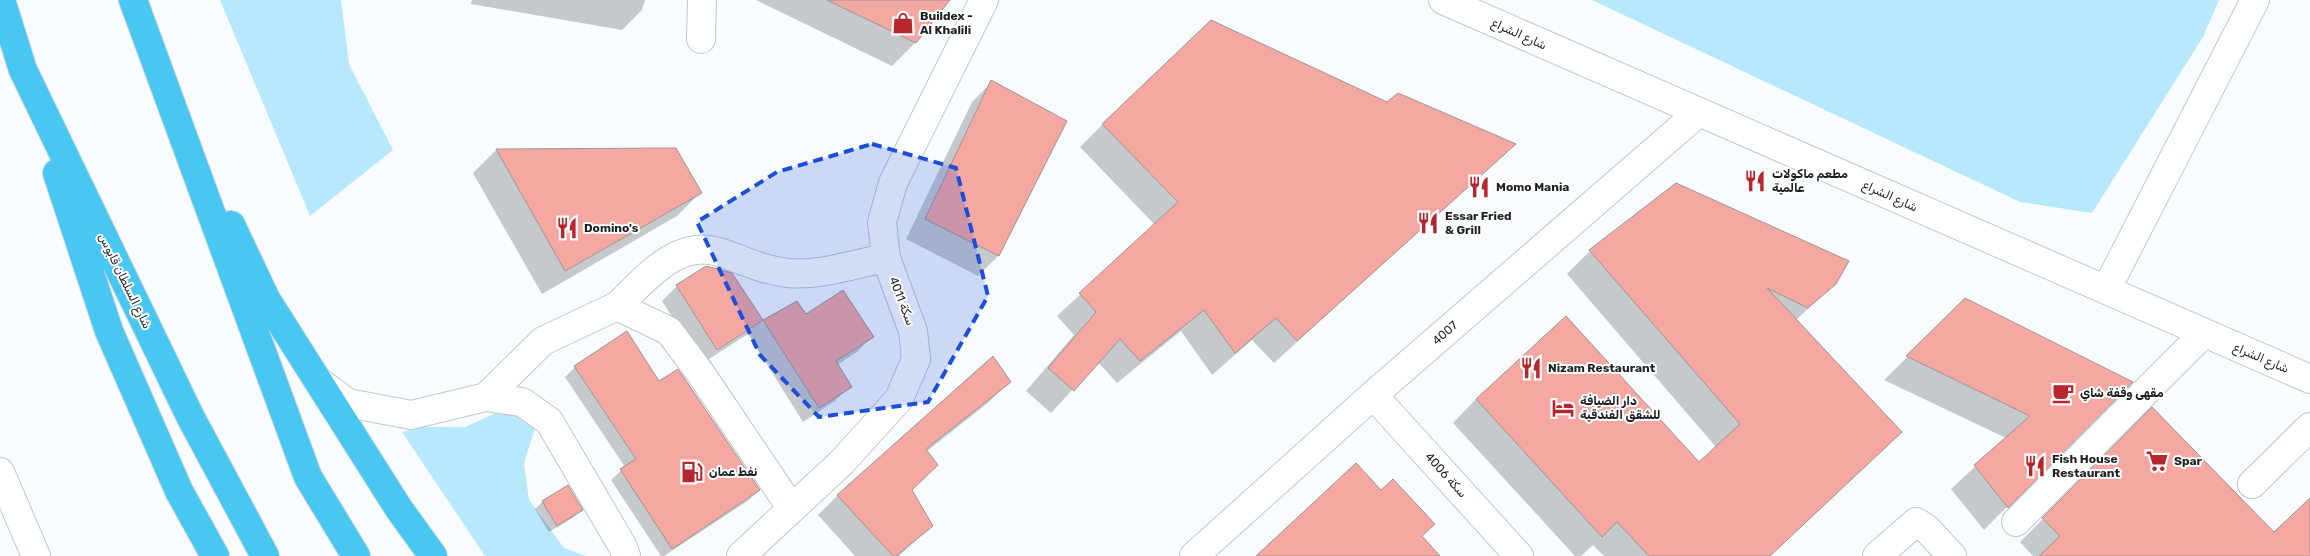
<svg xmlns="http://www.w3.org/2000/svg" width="2310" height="556" font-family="Rubik,Cairo,sans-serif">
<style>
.green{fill:#b8e8fc}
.shadow{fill:#0003}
.building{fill:#f5a7a1;stroke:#9d9594}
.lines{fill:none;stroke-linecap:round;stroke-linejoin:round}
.minor-casing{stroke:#c0c8cb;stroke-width:30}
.highway-casing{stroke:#d7d7d7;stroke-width:30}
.minor{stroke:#fff;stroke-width:28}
.highway{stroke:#48c7f3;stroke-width:28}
.marked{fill:#1d4ed8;fill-opacity:0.2;stroke:#1d4ed8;stroke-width:4;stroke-dasharray:10 6;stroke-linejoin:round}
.labels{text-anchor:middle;stroke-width:4;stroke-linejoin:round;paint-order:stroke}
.poi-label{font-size:12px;font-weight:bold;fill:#1f2223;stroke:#fff;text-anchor:start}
.street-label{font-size:12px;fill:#1f2223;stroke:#fff}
</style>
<rect width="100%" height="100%" fill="#f8fcfe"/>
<path class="green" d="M220,0H341L349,64L393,150L310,216Z
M1592,0H2219L2203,37L2092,213L2020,202Z
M505,409L537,422L524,463L529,500L564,548L586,556H485L402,432L420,427H465Z"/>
<path class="shadow" d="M472,0H645L642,10L622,30L471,4Z
M756,0H948L916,42L892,66Z
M992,82L998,256L978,276L906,239L972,102Z
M1388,104L1514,144L1274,363L1252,340L1212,375L1181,331L1117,383L1098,362L1051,413L1026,391L1074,335L1057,316L1155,225L1080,147L1103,124Z
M675,149L700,193L677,216L542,294L473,173L496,150Z
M1590,251L1835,283L1796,320L1770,556H1604L1593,545L1581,556H1575L1453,423L1476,399L1699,463L1716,447L1567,274Z
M731,274L762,322L797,303L806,316L872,337L857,352L837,365L850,386L835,401L803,422L748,334L709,359L755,428L748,435L662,301L677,286Z
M1965,300L2131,382L1984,530L1951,489L2006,438L1884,380Z
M575,367L659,383L759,490L749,500L664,556H661L611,480L625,467L565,377Z
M1009,382L989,402L926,452L911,490L931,526L899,556H855L818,515L838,495Z
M2152,409L2274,534L2310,500V556H2033L2020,542Z
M542,502L581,509L574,517L549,532L535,509Z"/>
<path class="building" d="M827,0H950L916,43Z
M1211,20L1387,102L1398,93L1516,144L1297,341L1276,318L1235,353L1204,310L1140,361L1120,339L1074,391L1048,368L1096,312L1079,293L1178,202L1102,124Z
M991,80L1067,121L999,256L925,219Z
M676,148L702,193L565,271L496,149Z
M1676,183L1849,261L1836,284L1808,308L1767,288L1902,432L1770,556H1649L1617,522L1602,537L1476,399L1566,316L1699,462L1740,424L1589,250Z
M706,266L732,273L763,320L717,350L676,285Z
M843,290L874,337L836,361L852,387L819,408L763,320L797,301L806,314Z
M1965,298L2133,382L2008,508L1974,465L2030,416L1906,356Z
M627,331L659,381L678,369L760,490L672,549L620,469L636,459L574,366Z
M993,356L1011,382L926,449L938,465L912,490L933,526L896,556H893L837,495Z
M2152,407L2274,532L2310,498V556H2039L2060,536L2042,518Z
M1356,463L1381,490L1393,479L1435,524L1422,536L1440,556H1256Z
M568,485L583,510L557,526L542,501Z"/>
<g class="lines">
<g class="minor-casing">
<path id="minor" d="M1443,0L2310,379
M701,39L702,0
M2106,290L2255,0
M617,306C645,280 676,239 719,252C743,260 762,270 788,273C820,276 854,264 886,258
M318,381L348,403L411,415L486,397L522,402L549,421L623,547L626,556
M1373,395L1519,556
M486,397L543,341L617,306L669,331L701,374L792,509
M0,472L36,556
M2252,484L2310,427
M2016,522L2204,333
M741,556L842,462L899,399L916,359L913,331L886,258L882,222L893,183L984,0
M1194,556L1373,395L1698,113
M1877,556L1916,522L1926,528L1952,556"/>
</g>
<g class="highway-casing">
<path id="highway" d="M1,0L23,70L191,418L265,556
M133,0L308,477L356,556
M57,173L109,331L179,491L215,556
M231,225L266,299L399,509L433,556"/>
</g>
<use href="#minor" class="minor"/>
<use href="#highway" class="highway"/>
</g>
<path class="marked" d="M872,144L956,168L988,296L928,402L819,417L760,355L697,222L777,172Z"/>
<defs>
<g id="shop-bare" transform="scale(1.725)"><path d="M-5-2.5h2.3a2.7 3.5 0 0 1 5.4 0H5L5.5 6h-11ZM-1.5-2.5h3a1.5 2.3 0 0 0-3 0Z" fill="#b7262d" stroke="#fff" stroke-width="2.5" paint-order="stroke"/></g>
<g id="restaurant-bare" transform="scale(1.725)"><path d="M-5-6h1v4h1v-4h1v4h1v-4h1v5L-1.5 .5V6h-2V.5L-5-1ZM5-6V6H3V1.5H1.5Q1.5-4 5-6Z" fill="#b7262d" stroke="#fff" stroke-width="2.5" paint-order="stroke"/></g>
<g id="cafe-bare" transform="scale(1.725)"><path d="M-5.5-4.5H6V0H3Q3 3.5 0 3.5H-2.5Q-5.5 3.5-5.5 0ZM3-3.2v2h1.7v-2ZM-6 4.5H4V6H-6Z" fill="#b7262d" stroke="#fff" stroke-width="2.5" paint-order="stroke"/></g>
<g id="hotel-bare" transform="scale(1.725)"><path d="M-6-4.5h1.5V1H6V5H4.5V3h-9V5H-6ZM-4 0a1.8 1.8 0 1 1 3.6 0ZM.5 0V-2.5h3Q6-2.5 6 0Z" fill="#b7262d" stroke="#fff" stroke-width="2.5" paint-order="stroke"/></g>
<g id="supermarket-bare" transform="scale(1.725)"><path d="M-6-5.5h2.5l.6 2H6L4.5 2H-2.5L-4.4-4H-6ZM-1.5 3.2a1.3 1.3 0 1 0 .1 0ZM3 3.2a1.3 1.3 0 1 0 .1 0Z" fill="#b7262d" stroke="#fff" stroke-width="2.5" paint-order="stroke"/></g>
<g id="fuel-bare" transform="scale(1.725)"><path d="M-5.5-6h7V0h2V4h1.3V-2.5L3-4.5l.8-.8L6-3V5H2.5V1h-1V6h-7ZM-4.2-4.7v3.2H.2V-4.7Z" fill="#b7262d" stroke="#fff" stroke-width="2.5" paint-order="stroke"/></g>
</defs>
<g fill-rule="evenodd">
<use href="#shop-bare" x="903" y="23"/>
<use href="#restaurant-bare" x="1755" y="181"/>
<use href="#restaurant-bare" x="1479" y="187"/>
<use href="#restaurant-bare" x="1428" y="223"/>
<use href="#restaurant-bare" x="567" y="228"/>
<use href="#restaurant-bare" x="1531" y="368"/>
<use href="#cafe-bare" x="2063" y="393"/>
<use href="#hotel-bare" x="1563" y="408"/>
<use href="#supermarket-bare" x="2157" y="461"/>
<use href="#restaurant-bare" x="2035" y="466"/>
<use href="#fuel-bare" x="692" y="472"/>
</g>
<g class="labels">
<g class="poi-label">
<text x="920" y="20">Buildex -<tspan x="920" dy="14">Al Khalili</tspan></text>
<text x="1772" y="178">مطعم ماكولات<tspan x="1772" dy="14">عالمية</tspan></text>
<text x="1496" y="191">Momo Mania</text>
<text x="1445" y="220">Essar Fried<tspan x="1445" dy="14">&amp; Grill</tspan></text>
<text x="584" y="232">Domino's</text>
<text x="1548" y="372">Nizam Restaurant</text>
<text x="2080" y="397">مقهى وقفة شاي</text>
<text x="1580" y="405">دار الضيافة<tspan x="1580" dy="14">للشقق الفندقية</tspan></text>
<text x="2052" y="463">Fish House<tspan x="2052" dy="14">Restaurant</tspan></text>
<text x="2174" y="465">Spar</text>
<text x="709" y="476">نفط عمان</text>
</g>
<g class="street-label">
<text transform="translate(1519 34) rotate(24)" y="4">شارع الشراع</text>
<text transform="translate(1890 196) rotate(24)" y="4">شارع الشراع</text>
<text transform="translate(125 281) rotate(64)" y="4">شارع السلطان قابوس</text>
<text transform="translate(902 301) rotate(69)" y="4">سكة 4011</text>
<text transform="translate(1445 333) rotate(-41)" y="4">4007</text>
<text transform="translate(2261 358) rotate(23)" y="4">شارع الشراع</text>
<text transform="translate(1446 475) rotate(48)" y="4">سكة 4006</text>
</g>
</g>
</svg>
